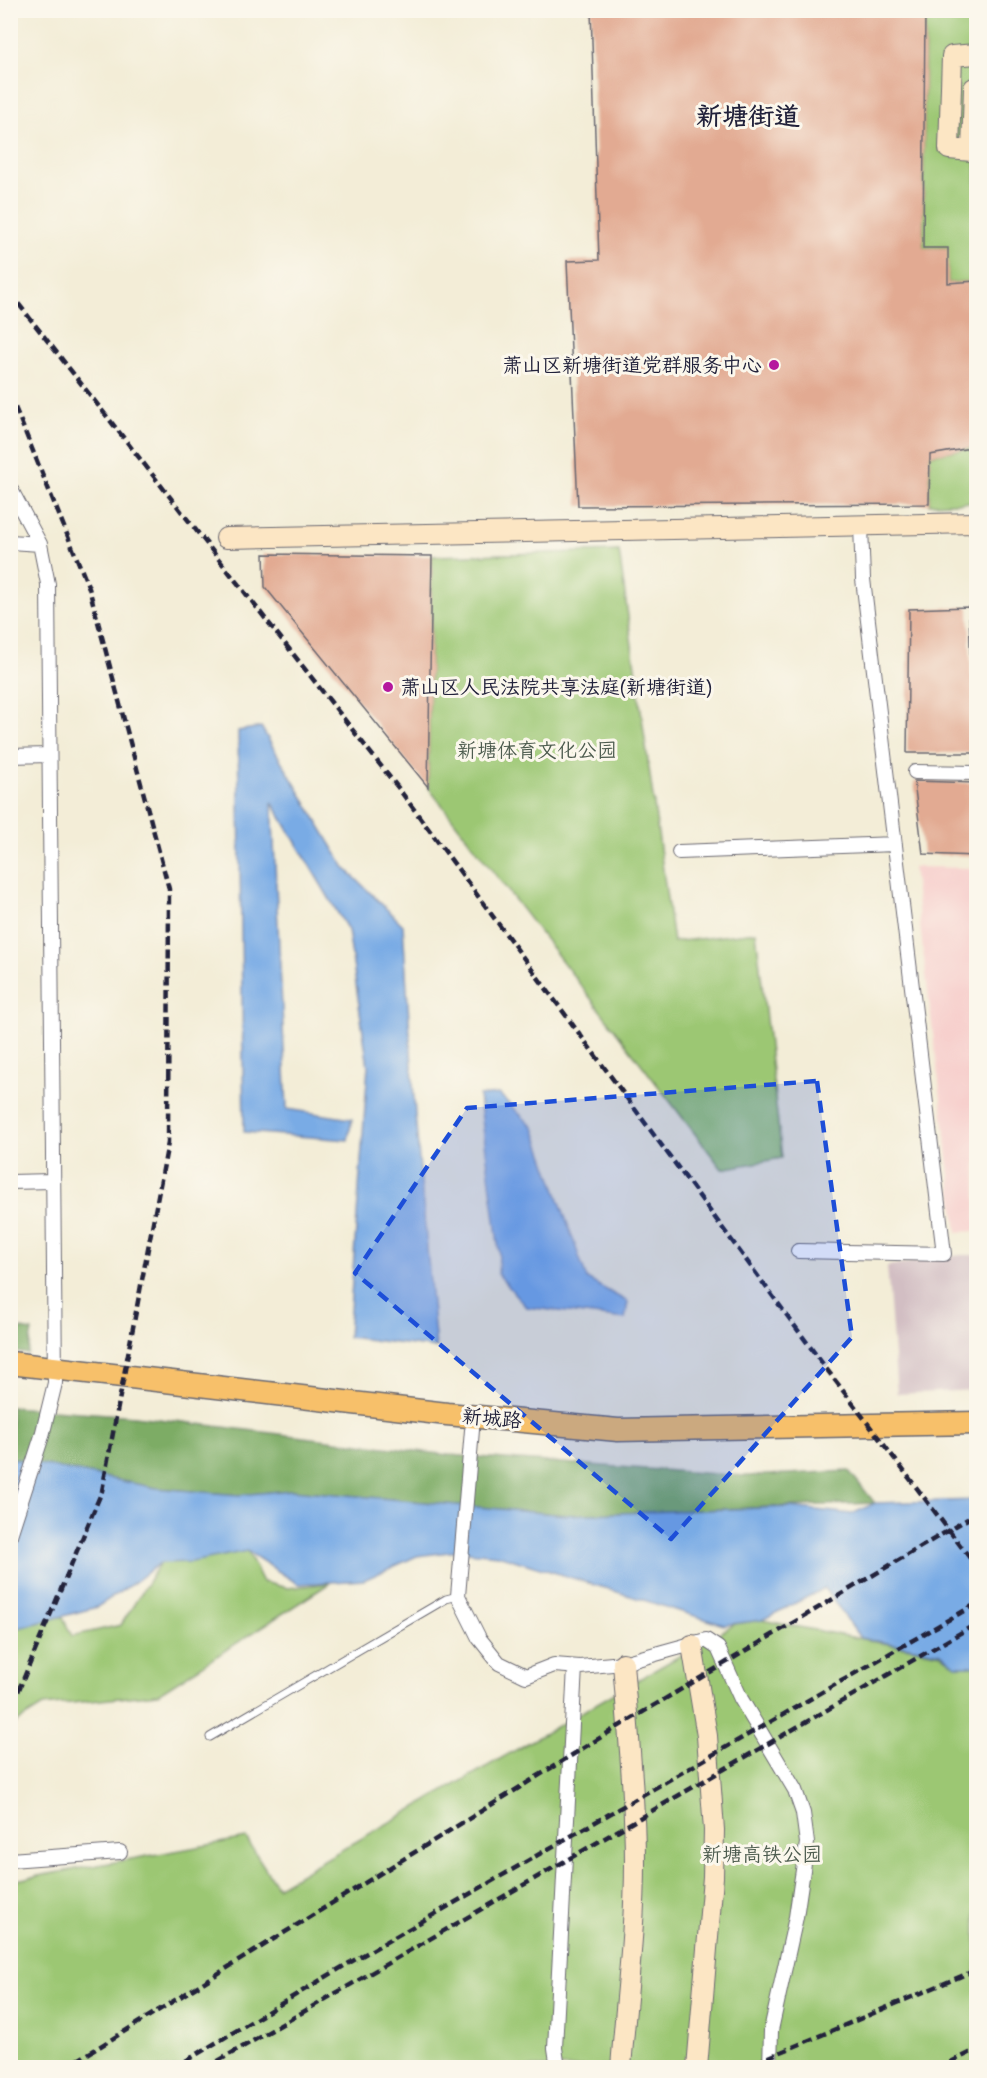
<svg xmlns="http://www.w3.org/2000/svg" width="987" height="2078" font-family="Delius,'LXGW WenKai TC',sans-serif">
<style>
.built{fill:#f7d0cd}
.industrial{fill:#d2bec3}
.green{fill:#9cc773;stroke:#5f7457;stroke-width:1.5}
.forest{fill:#7dac65;stroke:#506750;stroke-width:1.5}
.water{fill:#79abe5;stroke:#4e6690;stroke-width:1.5}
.building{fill:#e2aa92}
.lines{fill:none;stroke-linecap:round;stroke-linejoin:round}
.lane-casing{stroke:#6b6972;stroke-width:9}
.street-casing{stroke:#6b6972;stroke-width:16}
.secondary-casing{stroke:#6b6972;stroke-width:22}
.primary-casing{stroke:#6b6972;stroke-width:25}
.lane{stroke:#fff;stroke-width:7}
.street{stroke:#fff;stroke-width:14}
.secondary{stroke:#fce6c4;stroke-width:20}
.primary{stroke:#f7c06b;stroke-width:22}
.rail{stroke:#22223b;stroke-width:4.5;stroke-dasharray:9 4.5;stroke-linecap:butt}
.marked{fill:#1d4ed8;fill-opacity:0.2;stroke:#1d4ed8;stroke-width:4.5;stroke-dasharray:12 8;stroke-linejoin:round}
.poi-dot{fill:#b5179e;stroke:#fbf7ec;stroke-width:2}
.labels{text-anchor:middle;stroke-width:6;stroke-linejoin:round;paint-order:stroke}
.poi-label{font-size:20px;fill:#22223b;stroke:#fbf7ec;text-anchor:end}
.park-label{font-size:20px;fill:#4d5c4f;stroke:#fbf7ec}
.street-label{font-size:20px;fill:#22223b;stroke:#fbf7ec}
.district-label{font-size:26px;font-weight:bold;fill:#22223b;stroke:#fbf7ec}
</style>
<rect width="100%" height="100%" fill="#fbf7ec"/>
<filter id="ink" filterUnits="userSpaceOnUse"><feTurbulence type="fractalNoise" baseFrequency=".0167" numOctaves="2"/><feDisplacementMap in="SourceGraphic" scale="12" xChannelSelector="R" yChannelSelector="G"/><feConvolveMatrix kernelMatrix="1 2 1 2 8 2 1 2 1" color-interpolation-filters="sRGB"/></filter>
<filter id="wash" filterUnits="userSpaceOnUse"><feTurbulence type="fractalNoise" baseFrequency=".008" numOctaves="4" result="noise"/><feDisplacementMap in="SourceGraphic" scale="24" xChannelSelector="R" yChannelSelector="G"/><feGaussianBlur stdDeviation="1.35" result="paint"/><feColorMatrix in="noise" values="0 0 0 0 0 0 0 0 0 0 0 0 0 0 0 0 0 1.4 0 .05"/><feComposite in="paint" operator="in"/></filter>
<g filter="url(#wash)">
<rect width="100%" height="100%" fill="#f3edd7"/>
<path class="built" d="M913,867L976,868V1231L957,1232Z"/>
<path class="industrial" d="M961,1255H976V1390L897,1394L887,1266Z"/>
<path class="green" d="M925,11H976V281L948,283L947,248H923Z
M976,447V502L929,504L930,455Z
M619,551L673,942L756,932L782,1158L722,1169L428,787L432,556Z
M247,1550L263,1582L288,1588L330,1583L158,1694L43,1706L11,1726V1630L62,1616L72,1636L121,1625L160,1563L219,1557Z
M762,1620L941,1654L956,1666H976V2067L11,2068V1881L246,1838L277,1887L735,1624Z"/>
<path class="forest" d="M11,1327L32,1331L28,1354L11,1351Z
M11,1407L135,1416L449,1455L746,1476L849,1471L875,1503L565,1515L292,1490L239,1495L156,1488L11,1458Z"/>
<path class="water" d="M261,727L345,868L403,925L415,1114L436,1348L348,1337L368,1066L348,930L272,802L287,1109L352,1119L348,1140L244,1132L238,731Z
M499,1094L534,1128L587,1279L628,1302L625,1319L526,1307L498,1274L499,1252L479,1096Z
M11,1458L156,1488L239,1495L292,1490L565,1515L790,1507L852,1514L875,1503L976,1500V1666H956L941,1653L860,1638L825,1588L762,1620L724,1625L498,1555L457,1551L417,1556L364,1580L298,1584L247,1551L192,1562L160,1563L135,1582L97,1607L11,1630Z"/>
<g id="blocks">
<path class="building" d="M591,10H925L923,248H948V283L976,281V447L930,455L929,504L578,506L567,261L599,260Z
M264,554L432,556L428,787L265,587Z
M969,607L971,676H976V753H907L909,609Z
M914,781L976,783V856L923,854Z"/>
</g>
</g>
<g filter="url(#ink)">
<use href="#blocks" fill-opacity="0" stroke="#6b6972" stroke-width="1.5"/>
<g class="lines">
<g class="lane-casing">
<path id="lane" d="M210,1737L446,1599L458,1596"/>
</g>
<g class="street-casing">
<path id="street" d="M10,488L40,544L48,584L55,1383L42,1436L10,1535
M10,542L40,544
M10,756L49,755
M915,772L976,773
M679,852L895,844
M10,1182L53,1181
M798,1251L944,1254L863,579L861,526
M472,1430L458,1596L479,1638L499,1663L526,1676L554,1665L580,1667L623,1663L706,1640L718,1648L741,1699L795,1790L803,1813L807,1843L796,1917L771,2030L770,2068
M10,1860L120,1852
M558,2068L555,2048L575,1667"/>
</g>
<g class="secondary-casing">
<path id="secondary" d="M976,54L952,56L949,149L972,151L974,88H976
M226,538L976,523
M692,1645L707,1736L714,1830L713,1877L697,2068
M621,2068C626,2000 635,1931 635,1863C635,1796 628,1730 623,1663"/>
</g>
<g class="primary-casing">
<path id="primary" d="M10,1363L447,1414L618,1430L976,1423"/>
</g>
<use href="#lane" class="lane"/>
<use href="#street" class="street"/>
<use href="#secondary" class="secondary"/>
<use href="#primary" class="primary"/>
<path class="rail" d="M10,293L399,789L825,1367L976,1566
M10,395L89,588L169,889L168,1143L102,1491L10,1711
M65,2068L611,1731L976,1514
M174,2068L344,1966L976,1604
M206,2068L976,1624
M743,2068L976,1970
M938,2068L976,2050"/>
</g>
</g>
<path class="marked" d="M817,1081L852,1337L671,1539L355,1273L467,1108Z"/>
<g class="poi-dot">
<circle cx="774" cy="365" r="6"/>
<circle cx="388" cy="687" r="6"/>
</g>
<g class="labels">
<g class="poi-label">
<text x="762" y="372">萧山区新塘街道党群服务中心</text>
<text x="400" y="694" text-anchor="start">萧山区人民法院共享法庭(新塘街道)</text>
</g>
<g class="park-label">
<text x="537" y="757">新塘体育文化公园</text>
<text x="762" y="1861">新塘高铁公园</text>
</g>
<g class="street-label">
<text transform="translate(492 1418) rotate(5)" y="7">新城路</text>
</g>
<g class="district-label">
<text x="748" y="125">新塘街道</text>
</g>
</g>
<rect width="987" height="2078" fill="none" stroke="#fbf7ec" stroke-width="36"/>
</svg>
